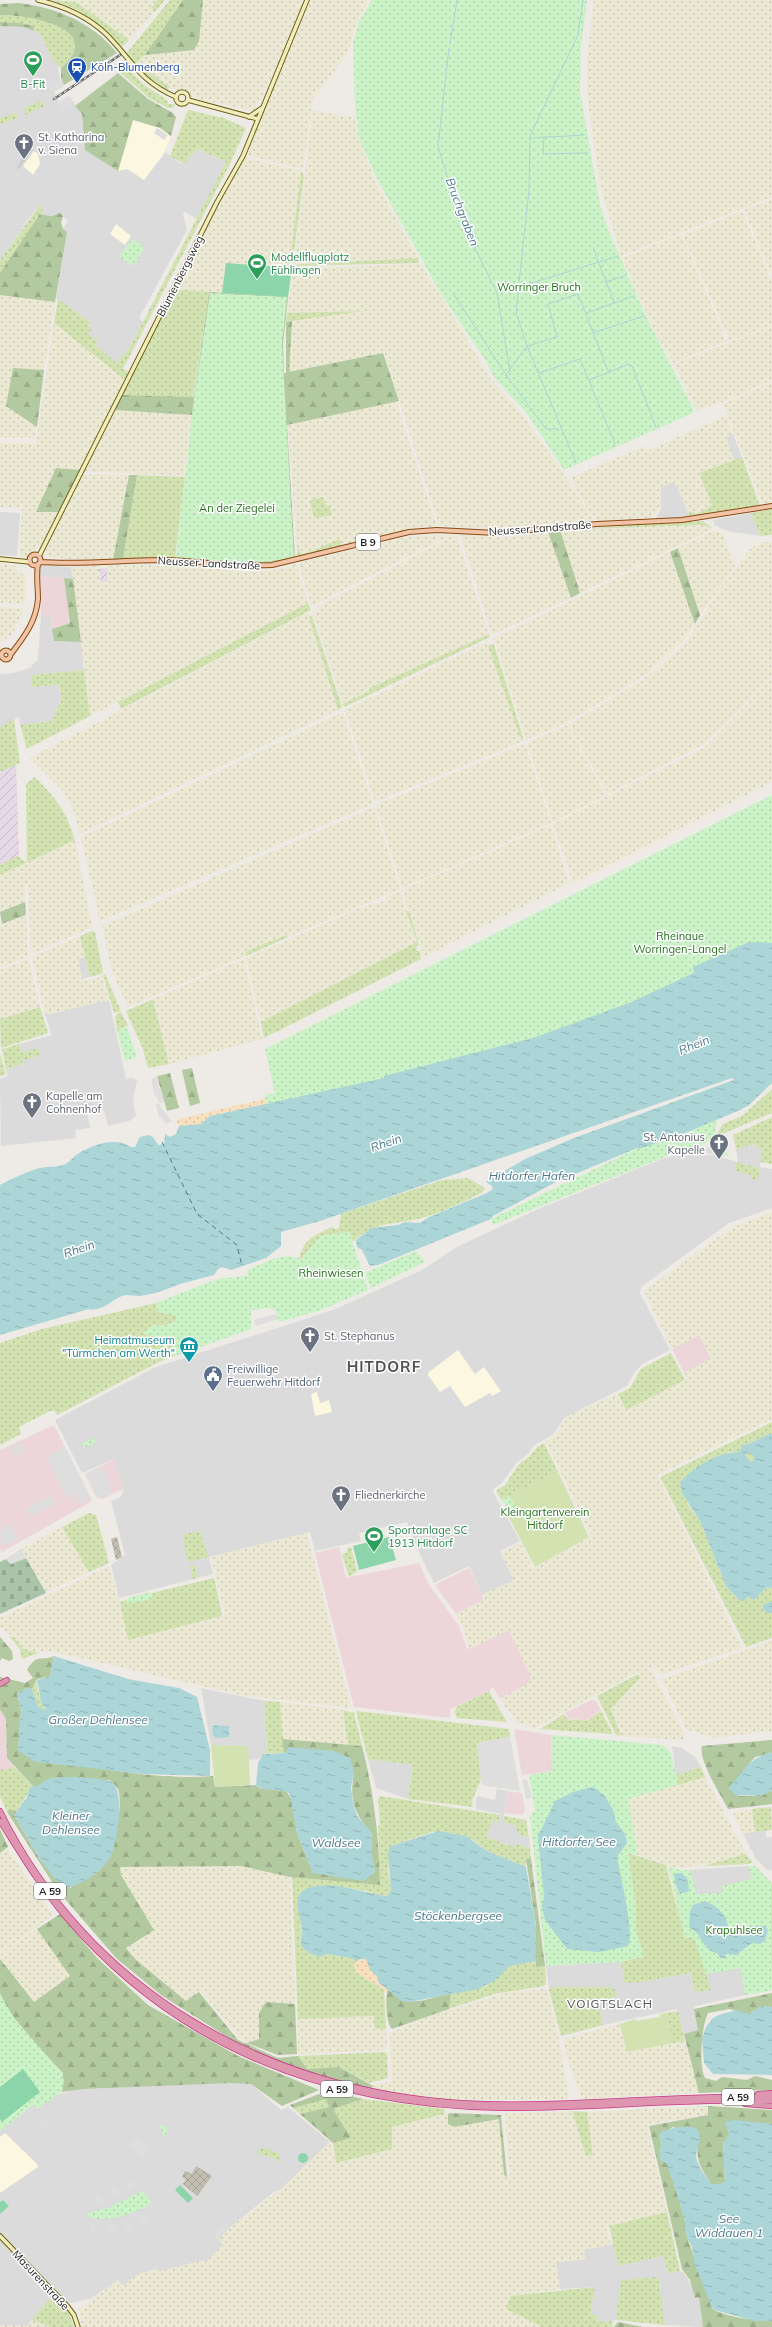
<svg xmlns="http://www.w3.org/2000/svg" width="772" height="2327" font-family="Mulish,sans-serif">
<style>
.residential{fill:#dcdbdb}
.commercial{fill:#edd6da}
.industrial{fill:url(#industrial-furrows)}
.education{fill:#fbf7e1}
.religious{fill:#ccc}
.construction{fill:url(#construction-cross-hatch)}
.farmland{fill:url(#farmland-dots)}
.grass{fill:url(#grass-dots)}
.forest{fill:url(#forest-firs)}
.sand{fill:url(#sand-dots)}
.cemetery{fill:url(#cemetery-stones)}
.park{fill:url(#park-dots)}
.garden{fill:#d2e3b1}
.pitch{fill:#8cd5ab}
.parking{fill:#dedede}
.water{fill:url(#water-ripples);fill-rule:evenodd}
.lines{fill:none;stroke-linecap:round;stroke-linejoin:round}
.stream{stroke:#abd5d7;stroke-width:1}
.ferry{stroke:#4b788d;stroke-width:1;stroke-dasharray:5 4;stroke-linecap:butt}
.secondary-casing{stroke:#6a6311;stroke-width:5.5}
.primary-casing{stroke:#884b10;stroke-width:6}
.highway-casing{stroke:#c73782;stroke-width:6}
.secondary{stroke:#f2ecbf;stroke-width:3.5}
.primary{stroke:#f2c4a7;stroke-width:4}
.highway{stroke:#dd95b0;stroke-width:4.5}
.rail-casing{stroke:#6c6c6c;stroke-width:2.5}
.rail{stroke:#fff;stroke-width:1;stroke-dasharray:3;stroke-linecap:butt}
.labels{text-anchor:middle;stroke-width:3;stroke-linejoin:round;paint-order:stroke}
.shield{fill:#fff;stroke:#626262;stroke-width:1}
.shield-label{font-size:10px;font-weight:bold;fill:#1e1e1e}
.transit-label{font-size:11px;fill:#164399;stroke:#fff;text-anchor:start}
.leisure-label{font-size:11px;fill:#27864d;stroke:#fff;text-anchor:start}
.worship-label{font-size:11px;fill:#5b616d;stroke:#fff;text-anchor:start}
.street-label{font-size:11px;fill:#1e1e1e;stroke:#fff}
.park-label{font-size:11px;fill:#207118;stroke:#fff}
.culture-label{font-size:11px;fill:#0d838f;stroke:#fff;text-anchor:end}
.service-label{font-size:11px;fill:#4e5e75;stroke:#fff;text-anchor:start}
.water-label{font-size:12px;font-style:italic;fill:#4b788d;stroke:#fff}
.neighbourhood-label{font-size:12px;letter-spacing:1px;fill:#515151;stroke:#fff}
.district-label{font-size:15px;font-weight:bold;letter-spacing:1px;fill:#515151;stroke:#fff}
</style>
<defs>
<pattern id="industrial-furrows" width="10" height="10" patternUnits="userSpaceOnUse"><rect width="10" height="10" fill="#e6d8e6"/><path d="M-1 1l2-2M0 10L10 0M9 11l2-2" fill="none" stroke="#c5b9c5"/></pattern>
<pattern id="construction-cross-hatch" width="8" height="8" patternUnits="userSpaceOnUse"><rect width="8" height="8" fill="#c2bfb2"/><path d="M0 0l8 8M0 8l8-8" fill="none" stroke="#a6a499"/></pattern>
<pattern id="farmland-dots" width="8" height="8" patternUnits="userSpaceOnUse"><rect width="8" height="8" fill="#ebe8d3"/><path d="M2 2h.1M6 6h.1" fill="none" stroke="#c9c7b5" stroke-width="1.8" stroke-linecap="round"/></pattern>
<pattern id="grass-dots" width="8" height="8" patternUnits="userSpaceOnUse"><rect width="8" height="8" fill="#d2e3b1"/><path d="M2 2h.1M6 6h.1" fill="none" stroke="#b4c298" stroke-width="1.8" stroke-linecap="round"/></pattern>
<pattern id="forest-firs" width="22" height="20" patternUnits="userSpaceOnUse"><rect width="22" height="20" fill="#b3c99f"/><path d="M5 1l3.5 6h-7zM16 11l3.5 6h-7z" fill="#9aac88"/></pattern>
<pattern id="sand-dots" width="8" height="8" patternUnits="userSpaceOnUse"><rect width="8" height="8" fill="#f7e0bb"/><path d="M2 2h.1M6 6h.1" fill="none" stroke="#d3c0a0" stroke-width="1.8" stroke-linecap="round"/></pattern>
<pattern id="cemetery-stones" width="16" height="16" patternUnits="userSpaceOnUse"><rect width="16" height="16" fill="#aac4a9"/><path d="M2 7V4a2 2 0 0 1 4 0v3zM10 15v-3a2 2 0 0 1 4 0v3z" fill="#92a891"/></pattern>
<pattern id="park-dots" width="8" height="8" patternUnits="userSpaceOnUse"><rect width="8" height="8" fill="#cbf3c7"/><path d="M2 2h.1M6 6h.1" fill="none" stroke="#aed0aa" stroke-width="1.8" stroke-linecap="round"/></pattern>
<pattern id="water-ripples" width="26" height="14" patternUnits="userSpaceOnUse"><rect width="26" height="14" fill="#abd5d7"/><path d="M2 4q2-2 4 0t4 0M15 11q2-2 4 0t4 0" fill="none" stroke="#93b6b8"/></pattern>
</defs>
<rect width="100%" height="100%" fill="#eeeae5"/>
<path class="residential" d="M0,26L23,27L40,33L52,59L58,65L60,80L64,86L54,92L59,102L69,96L82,114L85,150L171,136L165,152L180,163L184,164L196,149L226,162L197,219L185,212L183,214L187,230L139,318L143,322L130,347L117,363L95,345L88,334L90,322L56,298L67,232L63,229L68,221L60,213L47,216L35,210L0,260Z
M733,434L742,457L734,460L726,437Z
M674,481L691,518L655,520L661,509V488Z
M0,512L20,513L17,556L0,555Z
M751,513L760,536L727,531L715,525L713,520Z
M41,565L71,567L73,579L40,576Z
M41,616H51L54,641L81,642L84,670L32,675V687L59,685L62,698L52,721L20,725L19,717L0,727V674L13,673L30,668L38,659Z
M85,957L90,977L82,979L78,959Z
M109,1000L126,1079L131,1078L137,1080L133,1101L136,1116L129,1121L108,1126L104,1110L87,1112L90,1128L75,1130L76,1138L1,1146L0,1079L8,1076L6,1069L23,1064L19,1044L52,1035L45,1015Z
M755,1144L762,1152L760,1167L772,1169V1208L729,1223L641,1287L640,1293L670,1350L642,1364L634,1373L627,1386L564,1418L553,1435L534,1445L528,1454L517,1462L502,1483L494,1488L493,1492L520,1541L500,1551L514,1580L482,1595L469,1566L434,1583L421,1557L407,1522L359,1533L361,1541L315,1551L310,1532L209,1557L213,1574L119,1598L111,1565L125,1555L111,1501L121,1497L123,1489L114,1459L82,1473L55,1420L156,1367L333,1310L422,1270L457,1247L495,1229L538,1209L662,1159L675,1155H714L738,1162L736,1149Z
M201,1688L265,1701L267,1749L259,1759L248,1760V1746L211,1745Z
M672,1746L682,1748L695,1757L701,1767L676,1775Z
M368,1759L413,1765L408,1799L376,1788Z
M497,1789L507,1791L503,1822L515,1825L518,1833L529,1838L530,1848L516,1844L514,1847L486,1837L492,1821H499L501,1814L476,1809V1800L477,1796L495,1800Z
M766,1831V1837H772V1870H767L756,1859L743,1833Z
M748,1866L752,1879L722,1886L724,1893L696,1894L690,1870Z
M621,1962L625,1982H641L691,1973L695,1992L706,1974L742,1967L745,1995L694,2006L698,2031L684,2034L677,2009L603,2025L598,2001L617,1996L613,1987L549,1988L546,1966Z
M215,2082L251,2084L281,2110L288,2107L330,2142L279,2191H275L229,2228L223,2245L206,2262L160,2271L156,2269L123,2286L118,2280L92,2298L71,2303L48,2300L27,2326L0,2325V2131L33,2105L37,2109L53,2096L75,2090Z
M613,2244L618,2266L663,2256L668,2273L680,2271L684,2273L699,2298L703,2327L665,2325L657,2277L619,2304L616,2320L613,2321L597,2322L590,2314L594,2287L560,2289L556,2263L585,2259L583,2250Z"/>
<path class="commercial" d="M40,576L64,578L70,623L52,629L51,616H41Z
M699,1335L711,1359L684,1373L672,1349Z
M54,1425L92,1501L2,1552L0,1548V1450Z
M115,1459L123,1489L102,1499L96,1497L85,1474Z
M339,1547L346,1578L419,1563L429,1585L459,1626L467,1649L509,1630L532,1677L526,1685L500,1699L493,1687L489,1691L450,1709V1718L354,1707L315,1553Z
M469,1568L484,1600L456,1614L435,1585Z
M591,1700L596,1701L601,1710L585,1721L574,1718L569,1720L565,1713Z
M0,1709L6,1718L7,1758L13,1766L7,1770L0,1769Z
M514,1729L551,1735L552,1771L522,1775Z
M507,1791L522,1793L525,1811L522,1815L504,1813Z"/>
<path class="industrial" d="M107,568L108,582L100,583L99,569Z
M16,765L19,854L18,857L0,865V772Z"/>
<path class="education" d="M133,120L161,128L171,136L164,154L144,180L127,169L118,171Z
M34,151L38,154L40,164L33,175L23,166Z
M116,224L131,236L125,245L110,234Z
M458,1350L475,1374L484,1367L501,1391L492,1396L490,1393L465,1407L450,1386L440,1392L428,1375L429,1372Z
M317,1392L320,1403L329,1400L332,1412L315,1416L311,1394Z
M5,2133L37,2164L38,2167L0,2193V2137Z"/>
<path class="religious" d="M31,149L33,150L18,170L17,168L21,160Z"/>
<path class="construction" d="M117,1537L122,1557L116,1560L111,1539Z
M196,2166L212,2176L197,2196L183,2184L186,2179L182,2177L185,2171L192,2174Z"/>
<path class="farmland" d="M69,0H157L151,8L155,12L129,40L76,2Z
M203,0H305L284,54L254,111L202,100L185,91L174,90L137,63L145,55L194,50Z
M309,0H369L357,21L348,53L313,99L303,169L246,155Z
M594,0H772V197L621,256L600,185L612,180L600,184L587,96V59Z
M313,110L355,118L359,138L375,181L418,258L294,265Z
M245,158L301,171L289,268L227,263L222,293L175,289L220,201Z
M772,199V276L744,210Z
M742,211L772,281V325L730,341L683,235Z
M681,234L727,341L673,363L656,334L622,258Z
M421,264L491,379L523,416L572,486L593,520L495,529L439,526L383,349V353L289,372L292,321L360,312L287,313L293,269Z
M0,295L55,302L44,370L13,368L6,406L37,427L34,438H0Z
M54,323L125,380L81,470L36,512H59L47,538L39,548L26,557L19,556L22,507H0V443H36Z
M772,326V380L723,402L696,410L674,364Z
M772,382V503L763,505L723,404Z
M396,401L437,527L414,528L342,546L340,540L302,555L297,546L288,425Z
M114,410L191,415L184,476L83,471Z
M726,416L733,434L726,437L734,460L699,473L712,505L703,512L692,514L688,511L674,481L661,488V503L656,514L650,518L597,521L589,511L570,478L645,446L647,451Z
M82,474L129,475L113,560H79L43,556Z
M702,525L713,529L580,593L560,531Z
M714,531L722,533L735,566L700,615L678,548Z
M548,532L571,598L492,635L460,534L505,538Z
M452,534L312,606L298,563L407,537Z
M456,534L489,634L370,688L371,691L343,704L313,613L318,611L317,607Z
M762,542H772V666L715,596L751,548Z
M670,552L695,624L684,640L649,672L625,688L566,723L526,740L494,638Z
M0,564L16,566L17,570L25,576V604L0,603Z
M171,564L247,572L274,570L296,564L308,603L90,716L71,567L98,565L101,583L108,582L107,566Z
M715,597L772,667V677L704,744L608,794L568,725L641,681L670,658L687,641Z
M0,607L24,608L14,631L10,636L0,642Z
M307,613L338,710L80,834L74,811L63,791L30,758Z
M487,642L524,741L375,802L345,710Z
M772,679V782L573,883L553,824L705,747Z
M343,712L373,804L100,921L81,837Z
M567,725L606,795L553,822L527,743Z
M525,744L551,823L402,888L376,805Z
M374,807L400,889L288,937L286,935L246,952V956L128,1007L112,971L102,926Z
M551,825L569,883L424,957L402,890Z
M75,840L92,927L31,954L28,884L25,885V902L0,912V875Z
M400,891L415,940L418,942L261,1022L246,958L372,903L373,905L387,900L386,897Z
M26,916L28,956L0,968V926Z
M80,936L85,957L78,959L82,981L102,977L109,1000L45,1015L32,957Z
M244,959L262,1039L169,1064L153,999Z
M26,960L29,962L40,1007L0,1019V970Z
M772,1212V1419L657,1475L742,1648L660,1675L656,1666L650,1668L684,1734L683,1740L621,1736L611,1709L640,1678L637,1672L535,1728L518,1723L500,1699L526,1685L531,1677L509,1630L470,1649L462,1625L456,1614L484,1600L482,1595L514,1580L501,1553L521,1543L533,1568L591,1536L546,1441L555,1436L565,1419L573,1414L616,1394L625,1410L687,1379L684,1373L711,1359L699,1335L672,1349L644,1291L731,1228Z
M62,1527L89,1572L46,1592L21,1549Z
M307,1533L351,1708L241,1695L50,1651L32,1652L23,1649L15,1638L0,1627V1618L109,1566L118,1600L120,1599L128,1639L225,1615L211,1557Z
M772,1641V1731L713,1738L686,1729L662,1679Z
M280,1702L343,1710L348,1745L282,1739Z
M705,1777L746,1854L716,1863L684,1867H673L638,1855L628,1799Z
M752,1809L755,1832L743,1833L733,1813Z
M7,1849L53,1915L0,1954V1854Z
M241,1866L290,1877L295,2004L266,2002L259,2013V2039L247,2043L239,2038L201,1991L187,2001L135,1959L126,1948L120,1867Z
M37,1929L71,1976L34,2002L0,1959V1955Z
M545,1989L547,1990L558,2035L569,2099L512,2100L446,2099L370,2090L373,2086L391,2081L390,2033L424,2018L493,1997L509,1992Z
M375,2016V2029H386L387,2048L384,2050L300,2054L298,2052V2019Z
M620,2024L627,2051L685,2041L699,2093L582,2099L566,2054L564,2039Z
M708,2106L709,2114L647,2125L667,2212L606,2227L611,2245L584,2250L585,2259L556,2263L560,2289L510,2296L507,2309L542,2327H82L79,2309L118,2280L123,2286L138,2274L156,2269L160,2271L203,2260L206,2262L223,2245L219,2240L229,2228L279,2191L330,2142L336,2163L392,2149V2127L444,2114H448V2124L454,2127L499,2119L504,2175L510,2176L505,2114L572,2111L586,2156L593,2155L587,2112Z
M32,2320L50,2327H0V2325L27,2326Z"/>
<path class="grass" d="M50,0L76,2L129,40L121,48C102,25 80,7 50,0Z
M157,0H165L155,12L151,8Z
M170,0H183L145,55L137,63L170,87L167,90L145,75L126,54Z
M0,15C29,15 107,28 61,68L52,59L40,33L34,31L33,26L21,23L0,22Z
M126,66L143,84L167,100L168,104H174L175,107L168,108L149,98L119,71Z
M42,100L45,106L25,115L23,109Z
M188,110L224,118L246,128L229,166L123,369L128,371L125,380L54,323L58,299L90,322L88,326L92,328L88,334L98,341L95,345L117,363L130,347L226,162L197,149L184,164L170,156Z
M16,113L18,118L0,124V118Z
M301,171L304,176L292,268H289Z
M45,202L41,209L43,211L0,273V260L37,209Z
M418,258L419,263L295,266L301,264Z
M175,289L209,292L193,397L122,395Z
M365,311L292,321L286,322L287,313Z
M742,457L760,506L691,518L688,511L697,514L712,505L699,473Z
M137,475L185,477L175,558L123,559Z
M323,497L325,504L330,507L332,515L314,518L310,500Z
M772,509V535L760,536L751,513Z
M703,521L713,529L702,525L560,530Z
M340,539L342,547L298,558L297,546L302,555Z
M308,603L311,610L121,709L118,702Z
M310,615L312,616L342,707L338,710L309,618Z
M489,634L490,637L344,707L343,704L370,691V688Z
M491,644L494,645L523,737H520L488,646Z
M84,670L90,716L27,749L20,725L52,721L62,698L59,685L32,687V675Z
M14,719L20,763L0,772V727Z
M35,777C57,800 65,809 75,840L0,875V865L18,856L27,863L26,784Z
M406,911H409L419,945L416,947L417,951H420L421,959L264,1038L261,1022L417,942Z
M92,931L95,932L103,972L101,974L90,977L80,936Z
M286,935L288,937L246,956L245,952Z
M105,974L121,1011L114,1013L103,975Z
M153,999L169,1064L148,1068L143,1049L126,1011Z
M40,1007L48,1033L1,1048L0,1019Z
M121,1012L128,1026L117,1030L115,1016Z
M19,1044L22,1053L37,1048L40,1055L22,1061L23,1064L6,1069L2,1049Z
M0,1054L6,1074L0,1076Z
M772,1089V1113L715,1137L723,1124L742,1116Z
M772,1117V1164L760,1162L762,1152L755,1144L736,1149L733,1135Z
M735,1162L760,1168L757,1181L752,1179V1175L736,1171Z
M468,1178L485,1188L482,1193C462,1202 440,1214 418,1219C392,1225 374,1221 353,1242L349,1232L320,1236L302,1259H299C304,1237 315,1236 332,1227L336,1230L339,1227L341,1214L442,1180Z
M156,1303L158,1312L176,1315V1321L164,1326L153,1325L143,1333L173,1343L175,1356L159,1362L57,1415L55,1411H50L19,1427L21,1434L0,1445V1343L42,1329Z
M671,1353L685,1380L626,1410L618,1394L630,1388L641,1369Z
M772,1422V1434C759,1436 757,1443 743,1445L739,1452H729L698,1468L687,1503L700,1521L726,1586L739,1600L747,1597L754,1600L767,1587L772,1588V1638L746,1647L661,1479L662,1476Z
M544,1443L558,1472L501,1500L496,1491L505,1485L519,1464L529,1457L537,1447Z
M749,1453L752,1454L754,1458L751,1464L745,1455Z
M89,1513L96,1515L109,1563L89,1572L62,1527Z
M200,1531L208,1557L188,1562L182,1535Z
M351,1547L357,1571L349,1577L342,1555L347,1552V1548Z
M194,1564L198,1578L193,1579L190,1567Z
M214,1578L222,1614L221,1616L128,1640L120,1602L127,1600L128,1603L152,1597V1593Z
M9,1636L15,1638L23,1649L39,1653L22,1659L20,1649Z
M638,1674L640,1678L611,1709L621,1736L616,1735L597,1696Z
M36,1680L41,1702L47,1710L38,1707L32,1689Z
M489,1691L507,1722L457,1718L455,1713L456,1707Z
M265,1701L280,1702L284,1753H263L267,1749Z
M343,1710L354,1713L362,1746L348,1745Z
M356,1711L509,1729L510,1737L477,1743L481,1779L472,1801L473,1807L408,1799L413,1765L368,1759Z
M601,1711L613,1734L540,1729L564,1714L569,1721L573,1719L586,1721Z
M13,1766L34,1787L28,1793L17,1811L10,1809L7,1812L0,1796V1769L7,1770Z
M701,1767L705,1777L678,1785L676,1775Z
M380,1796L500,1815L499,1822L492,1821L486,1837L514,1847L515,1844L530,1848L531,1859H526V1867L487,1851L473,1840L437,1832H432L391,1846L388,1869L391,1891L387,1896L375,1894L367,1891L335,1886L300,1926C306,1942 291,1940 311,1952C315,1954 316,1956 320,1957L326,1954L353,1958L356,1972L384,1990L386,2029H375L374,2016L298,2019L292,1877L380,1885L378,1826L380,1825L378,1799Z
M771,1807L772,1830L755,1832L752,1809Z
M504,1816L526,1820L529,1838L518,1833L515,1825L503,1822Z
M628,1853L666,1865L682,1928L669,1866L679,1870H690L696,1894L723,1893L722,1886L752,1879L748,1866H755L772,1884V1990L745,1995L741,1968L706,1974L711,1990L695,1992L691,1973L641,1982L625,1983L621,1962L644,1956L635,1929L636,1908Z
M746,1854L752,1862L750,1864L704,1866Z
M536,1961V1967L545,1966L546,1984L544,1986L494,1994L449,2009L451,1993L486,1986L510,1966Z
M551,1987H613L618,1996L598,2001L603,2025L561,2036L549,1990Z
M678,2011L685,2041L673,2043L665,2013Z
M385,2052L387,2054L388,2078L369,2083L339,2067L307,2069L298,2056Z
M326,2099L329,2107L300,2114L293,2108Z
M363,2099L445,2109L444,2114L392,2127V2149L336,2163L333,2143L351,2138L333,2109Z
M572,2111L587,2112L593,2155L586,2156Z
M264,2147L274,2152L278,2151L280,2157L279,2163L275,2159L257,2153L259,2149Z
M667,2212L680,2271L668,2273L663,2256L618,2266L609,2226Z
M658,2277L665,2325L616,2320L621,2280Z
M595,2287L590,2314L597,2315V2322L613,2321L612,2327H542L506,2309L510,2296Z
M48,2300L60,2301L69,2313L74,2327H50L32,2320Z"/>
<path class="forest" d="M183,0H203L199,41L194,50L145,55Z
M19,3C57,8 92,22 117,53L64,85L61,79V68C107,28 29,15 0,15V4Z
M0,22L21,23L33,26L34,31L23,27L0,26Z
M118,73L148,99L173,113L176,117L171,136L160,128L133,120L118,171L85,150L82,114L75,106Z
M60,213L63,216L61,223L63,229L67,232L55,302L0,295V273L40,214L51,216Z
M209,292L288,297L283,344L284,373H286V322L292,321L289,372L383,353L399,401L287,425L295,558C260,565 232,563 197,559L187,465L192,415L114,410L122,395L194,397Z
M13,368L44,370L37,427L6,406Z
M56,468L81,470L59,512H36Z
M129,475H137L123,559L113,560Z
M560,530L580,593L571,598L548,532Z
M678,548L700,615L695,624L670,552Z
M64,578L73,579L81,642L54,641L52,629L70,623Z
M25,902L26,915L2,924L0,912Z
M192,1068L200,1103L190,1106L182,1070Z
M170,1073L179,1108L167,1111L157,1076Z
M0,1637L12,1651L13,1659L9,1661L2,1658L0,1661Z
M54,1656L50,1676L36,1680L32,1689L27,1688L17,1693L21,1711L18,1750C82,1765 147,1781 213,1776L215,1787L256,1785L259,1788L286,1791L291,1798L297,1833L313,1873L375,1872L371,1853L372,1834C354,1813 349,1801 354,1773L334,1751L312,1750L284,1753L282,1739L362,1746C374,1793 379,1837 380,1885L290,1877L241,1866L120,1867L121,1875L154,1930L126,1948L135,1959L186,2001L199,1992L238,2040L278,2058L298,2056L307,2069L339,2067L373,2086L370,2090L338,2082L279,2063L235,2042L161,1995L116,1958L58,1891L7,1812L10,1809L17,1811L14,1815L41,1861L70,1888C81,1882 95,1876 103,1866C114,1854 124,1804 118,1789C116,1785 112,1782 109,1780H95L34,1787L7,1758L6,1719L0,1709V1677L25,1683L33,1678L27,1670C38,1652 41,1662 54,1656Z
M772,1740V1753L755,1757L729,1788L739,1796H759L772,1791V1804L728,1809C721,1795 698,1760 702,1746Z
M0,1829L8,1847L0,1853Z
M526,1859H531L545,1966L536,1967V1925Z
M60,1914L97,1958L148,2005L238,2056L319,2090L282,2106L251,2084L230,2083L84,2089L62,2092L63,2073C48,2058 4,2012 0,1993C0,1982 0,1969 0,1959L34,2002L70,1976L37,1929Z
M388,1989C409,2010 425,1999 451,1993L449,2009L392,2029C386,2024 385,1996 388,1989Z
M772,1993V2007L762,2006L748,2014L729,2009L708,2013C702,2025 698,2065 705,2078L716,2081L722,2077L747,2080L755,2076L772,2080V2090L699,2093L684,2034L698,2030L694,2009Z
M266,2002L295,2004L297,2054L278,2055L247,2043L259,2039V2013Z
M322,2093L346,2095L363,2099L333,2109L351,2138L333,2143L300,2114L329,2107L326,2099L293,2108L290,2105Z
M708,2106L772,2110V2124C754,2122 734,2128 723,2143L725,2181L721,2184H711C699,2165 694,2158 700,2135L673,2127L659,2136L684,2216L687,2237L712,2308C722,2317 758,2321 772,2321V2327H703L699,2298H695L690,2280L682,2269L649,2126L708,2115Z
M450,2113L501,2115L507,2177L504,2175L499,2119L454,2127L448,2124V2114Z
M618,2322L643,2327H614Z"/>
<path class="sand" d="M384,1078L210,1116L201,1124L179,1126L176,1120L297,1091Z
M353,1958L356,1962L360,1959H366L378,1976V1982L388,1989L387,1992L356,1972Z"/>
<path class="cemetery" d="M26,1558L46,1593L0,1614V1562L6,1559L11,1564Z"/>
<path class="park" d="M372,0H587L581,47L580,92L600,205L609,232L648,320L694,410L693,413L564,470L528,415L494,377L486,361L441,294L378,181L359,138L355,107L353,42L359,21Z
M132,239L145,248L133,266L119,257Z
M210,293L287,297L282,344L294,558L248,564L176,557L193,406Z
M772,795V1007L271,1181L265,1095L275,1093L265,1049Z
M127,1027L137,1057L125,1061L117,1030Z
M717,1120L715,1137L693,1151L682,1150L493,1225L491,1219L634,1150L684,1134Z
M717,1145L724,1147L729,1156L717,1155Z
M349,1232L368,1290L318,1311L279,1322L276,1311L272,1308L251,1310V1329L175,1356L173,1343L143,1333L153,1325L164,1326L176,1321V1315L158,1312L156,1303L217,1279L248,1276L247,1270L272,1259L288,1256L302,1259L320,1236Z
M416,1251L425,1262L371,1288L365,1273Z
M94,1438L97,1441L84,1448L82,1443Z
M509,1496L516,1507L508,1511L502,1500Z
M151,1592L152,1597L148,1600L128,1603L127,1598Z
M551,1735L663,1745L671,1753L678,1785L628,1799L638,1855L628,1853L636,1908L635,1929L644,1956L621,1962L546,1966L530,1816L535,1810L529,1775L552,1771Z
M669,1866L679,1870H690L696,1894L723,1893L722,1886L752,1879L748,1866H755L771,1882L772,1990L745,1995L741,1968L706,1974L694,1938H685Z
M0,1994L14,2018L62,2073L64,2080L62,2092L36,2109L33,2105L0,2131Z
M160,2123L163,2126H169L164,2138L161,2128H158L161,2126Z
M142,2191L151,2200L150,2204C135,2214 99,2225 83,2215L109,2207Z"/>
<path class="garden" d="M558,1472L589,1537L535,1567L506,1512L516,1507L509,1496Z
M211,1745L248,1746L250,1785L215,1787Z
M665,2013L673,2043L627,2052L620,2024L635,2019L636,2021L660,2017V2014Z"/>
<path class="pitch" d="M226,263L292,268L288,297L222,293Z
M389,1537L396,1560L359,1570L353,1546Z
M23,2069L40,2092L2,2122L0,2119V2087Z
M298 2158a5 5 0 1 1 10 0a5 5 0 1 1-10 0Z
M180,2185L193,2198L188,2203L175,2190Z
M3,2200L9,2206L0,2214V2202Z"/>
<path class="parking" d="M48,77L51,83L59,79L61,87L52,92L48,85Z
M69,98L73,106L62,112L57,103Z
M157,128L168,135L164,140L154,133Z
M73,134L84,142L81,146L70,139Z
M156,1077L164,1102L160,1103L154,1093L151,1079Z
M159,1103L162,1109L172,1121L166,1124L162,1118H159L156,1104Z
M707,1147H716L715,1153L705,1154Z
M276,1314L278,1319L256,1326L254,1320Z
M22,1443L26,1451L15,1456L11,1448Z
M65,1447L91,1498L80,1504L75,1494L67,1498L47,1457Z
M99,1468L104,1472L112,1493L100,1498L97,1497L85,1474Z
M51,1496L55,1504L30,1516L26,1508Z
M11,1524L18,1538L1,1547L0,1530Z
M21,1549L26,1558L11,1564L6,1559Z
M510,1737L520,1791L482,1785L477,1743Z
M522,1779L527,1780L532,1797L526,1799Z
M60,2113L61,2115L30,2134L29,2133L36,2128Z
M138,2136L150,2150L143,2157L130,2144Z
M125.5 2185a4.5 4.5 0 1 1 9 0a4.5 4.5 0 1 1-9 0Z
M114,2185L121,2196L117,2198L109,2188Z
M99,2193L104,2203L98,2206L94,2196Z
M144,2215L149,2223L144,2226L138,2218Z
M126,2221H129L133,2228L128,2232L123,2223Z
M94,2222L98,2232L93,2235L88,2223Z
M110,2223H112L116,2231L110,2234L106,2225Z
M223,2225L227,2229L217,2240L214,2234Z"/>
<path class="water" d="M749,942L772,943V1083L749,1105L740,1110L678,1136L639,1149L637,1148L554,1183L493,1216L491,1219L378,1265L370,1266L362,1250L357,1247L356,1240L371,1228L398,1225L405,1222L420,1223L429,1217L487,1193L493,1189L492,1186L486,1182L525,1159L574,1138L734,1080L732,1078L320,1221L281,1232V1246L266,1258L231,1270L222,1267L218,1269L214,1275L180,1284C168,1289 154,1294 140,1296C134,1296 127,1294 122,1296C110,1301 102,1312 89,1309L0,1335V1185C13,1178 26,1172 40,1168C48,1166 61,1168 67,1163C71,1161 73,1157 76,1155C91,1145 116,1136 131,1147H135L140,1137L148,1135L153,1137L158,1145L164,1144L165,1134L170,1137L176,1134L179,1126L201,1124L210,1116L384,1078V1076L533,1038L629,1003L694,973L693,967Z
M772,1434V1588L767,1587L754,1600L748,1597L744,1601L739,1600L726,1586L700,1521L682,1493L680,1483C692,1467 719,1452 739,1452L743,1445C757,1443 759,1436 772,1434ZM749,1453L752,1454L754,1458L751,1463L745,1455Z
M772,1601V1613H767L764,1610L763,1605Z
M54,1656L128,1679L179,1688L197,1697L210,1750V1776L143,1774L35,1762L18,1750L21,1711L17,1693L27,1688L32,1689L38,1707L47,1710L41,1702L38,1684L36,1681L50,1676Z
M215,1725L229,1726V1737L216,1738L213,1735L212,1727Z
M289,1747L334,1751L350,1758L354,1773L351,1787L353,1804L357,1816L372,1833L371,1853L375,1872L364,1881L313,1873L297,1833L290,1794C280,1787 264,1793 256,1785L258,1763L263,1754L285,1753Z
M770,1752L772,1753V1791L761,1796L735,1795L728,1787C745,1772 745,1761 770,1752Z
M74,1777C83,1778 107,1778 113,1783C125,1793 117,1845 110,1858C100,1873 79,1888 62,1888L41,1861L14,1815L27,1797L30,1787C39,1787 42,1781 51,1778C58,1777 66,1777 74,1777Z
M593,1787L605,1796L613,1810L616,1822L625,1834L627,1843L617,1857C620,1874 635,1934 628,1946L599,1952L567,1949L545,1920L542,1906L544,1896L538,1836L555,1801L573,1792Z
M439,1831L466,1836L487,1851L526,1867L536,1925V1961L510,1966L494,1981L478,1989L409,2002L402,2001L378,1982L377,1976L370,1970L366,1959H360L356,1962L352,1958L326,1954L320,1957C316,1956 307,1952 304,1949C298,1944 302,1938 302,1932C302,1919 289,1895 308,1888C332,1880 364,1893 387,1896L391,1891L388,1852L391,1846Z
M682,1873L688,1880L689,1891L680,1894L675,1883L674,1874Z
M705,1901C715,1905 724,1912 727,1922C729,1927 727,1930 732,1933L752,1926H765L768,1931L765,1941L760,1944L752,1943L736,1955L726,1954L725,1958H721L717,1953C705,1951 703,1941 697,1933C695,1931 691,1929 689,1927L690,1911L693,1905Z
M762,2006L772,2007V2075L713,2074L704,2063L702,2038L706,2027L713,2018L719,2015L737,2010L748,2014Z
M734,2120L772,2124V2321H755L718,2311L712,2308L695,2265L692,2247L687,2237L684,2216L667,2164L660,2160L659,2149L662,2145L659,2136L661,2132C669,2129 698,2120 700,2135C701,2141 696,2149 696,2156C697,2166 706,2176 711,2184H721L725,2181L723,2143L729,2135L725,2122Z"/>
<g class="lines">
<path class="stream" d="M578,34L583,0
M450,44L457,0
M449,48L438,147L463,224L497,293L510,372
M544,137L543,154L587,153
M531,138L584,135
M593,248L614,302
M605,282L625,276
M519,287L618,256
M453,293L506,375L546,429H558
M586,313L634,296
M593,333L644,316
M539,373L580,359L615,444
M506,375L527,346L557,337L548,304L578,294L609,373
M589,380L629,364L632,366L656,427
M576,463L527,346L516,312L529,190L530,136L578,35"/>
<path class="ferry" d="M162,1142L197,1214L237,1245L242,1266"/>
<g class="secondary-casing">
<path id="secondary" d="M38,0C64,6 87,16 106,34C132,60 139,81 176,97
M176 98a6 6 0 1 1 12 0a6 6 0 1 1-12 0Z
M188,100L258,119
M249,117L262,108
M39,556L217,202L243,156L307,0
M0,559L30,562
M0,2236L68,2307L74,2315L78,2327"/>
</g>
<g class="primary-casing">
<path id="primary" d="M29.5 560a5.5 5.5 0 1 1 11 0a5.5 5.5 0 1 1-11 0Z
M40,562C82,565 124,560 165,560C201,561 236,567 272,565L409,532L437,530L497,533L597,524L682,520L772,506
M1.5 655a4.5 4.5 0 1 1 9 0a4.5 4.5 0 1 1-9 0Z
M11,654C24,637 36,622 38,599C38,587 36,576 38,564"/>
</g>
<g class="highway-casing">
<path id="highway" d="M0,1684L7,1680
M0,1811C88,1990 266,2091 461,2103C565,2109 668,2094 772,2097
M0,1821C21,1854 40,1886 65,1916C179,2050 329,2106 503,2108C593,2109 682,2098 772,2101
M758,2094L772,2093
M745,2104L772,2106"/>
</g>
<use href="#secondary" class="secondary"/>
<use href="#primary" class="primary"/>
<use href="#highway" class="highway"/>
<g class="rail-casing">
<path id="rail" d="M54,99L120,55"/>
</g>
<use href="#rail" class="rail"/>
</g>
<defs>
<g id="stadium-pin" transform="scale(1)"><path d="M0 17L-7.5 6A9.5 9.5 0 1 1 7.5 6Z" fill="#2e9e5b" stroke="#fff"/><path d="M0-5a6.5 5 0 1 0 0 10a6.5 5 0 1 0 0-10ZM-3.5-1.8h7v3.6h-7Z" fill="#fff"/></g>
<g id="station-pin" transform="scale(1)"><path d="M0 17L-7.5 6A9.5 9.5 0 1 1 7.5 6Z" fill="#1a4fb4" stroke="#fff"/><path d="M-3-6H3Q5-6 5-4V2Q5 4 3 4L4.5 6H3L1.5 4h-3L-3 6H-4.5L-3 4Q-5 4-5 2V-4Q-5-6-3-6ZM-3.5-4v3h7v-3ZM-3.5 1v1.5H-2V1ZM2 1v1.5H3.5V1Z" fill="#fff"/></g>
<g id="church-pin" transform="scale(1)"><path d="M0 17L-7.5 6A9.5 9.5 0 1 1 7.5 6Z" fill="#6b7280" stroke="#fff"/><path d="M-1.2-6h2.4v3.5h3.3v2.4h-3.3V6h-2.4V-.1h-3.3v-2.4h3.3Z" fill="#fff"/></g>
<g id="museum-pin" transform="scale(1)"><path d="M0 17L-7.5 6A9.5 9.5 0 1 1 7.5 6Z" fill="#0f9aa8" stroke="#fff"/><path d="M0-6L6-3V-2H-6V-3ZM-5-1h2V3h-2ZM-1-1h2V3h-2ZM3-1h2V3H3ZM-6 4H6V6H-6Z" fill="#fff"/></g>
<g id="civic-pin" transform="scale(1)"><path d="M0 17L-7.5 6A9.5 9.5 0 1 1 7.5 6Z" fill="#5c6f8a" stroke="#fff"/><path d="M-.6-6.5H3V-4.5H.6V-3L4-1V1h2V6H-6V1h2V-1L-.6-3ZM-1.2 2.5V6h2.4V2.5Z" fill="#fff"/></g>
</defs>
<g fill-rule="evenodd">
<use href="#stadium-pin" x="33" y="60"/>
<use href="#station-pin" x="77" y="67"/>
<use href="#church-pin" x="24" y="143"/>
<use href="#stadium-pin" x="257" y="263"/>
<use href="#church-pin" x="32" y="1102"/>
<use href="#church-pin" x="719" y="1143"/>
<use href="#church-pin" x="310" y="1336"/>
<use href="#museum-pin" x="189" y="1346"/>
<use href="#civic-pin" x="213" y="1375"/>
<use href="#church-pin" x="341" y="1495"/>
<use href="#stadium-pin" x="374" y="1536"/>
</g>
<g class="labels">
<g class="shield">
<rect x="356" y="534" width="24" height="16" rx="3"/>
<rect x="34" y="1883" width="32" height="16" rx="3"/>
<rect x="321" y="2081" width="32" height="16" rx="3"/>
<rect x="722" y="2089" width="32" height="16" rx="3"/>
</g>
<g class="shield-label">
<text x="368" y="546">B 9</text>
<text x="50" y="1895">A 59</text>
<text x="337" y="2093">A 59</text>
<text x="738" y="2101">A 59</text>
</g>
<g class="transit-label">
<text x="91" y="71">Köln-Blumenberg</text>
</g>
<g class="leisure-label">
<text x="33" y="88" text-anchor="middle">B-Fit</text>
<text x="271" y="261">Modellflugplatz<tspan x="271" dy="13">Fühlingen</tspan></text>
<text x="388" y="1534">Sportanlage SC<tspan x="388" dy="13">1913 Hitdorf</tspan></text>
</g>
<g class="worship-label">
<text x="38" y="141">St. Katharina<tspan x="38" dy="13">v. Siena</tspan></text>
<text x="46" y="1100">Kapelle am<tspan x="46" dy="13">Cohnenhof</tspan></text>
<text x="705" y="1141" text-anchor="end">St. Antonius<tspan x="705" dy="13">Kapelle</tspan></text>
<text x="324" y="1340">St. Stephanus</text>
<text x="355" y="1499">Fliednerkirche</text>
</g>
<g class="street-label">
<text transform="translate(180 276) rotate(-63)" y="4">Blumenbergsweg</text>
<text transform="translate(540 528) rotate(-4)" y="4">Neusser Landstraße</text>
<text transform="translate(209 563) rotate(3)" y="4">Neusser Landstraße</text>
<text transform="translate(41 2280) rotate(47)" y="4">Masurenstraße</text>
</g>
<g class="park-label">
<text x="539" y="291">Worringer Bruch</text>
<text x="237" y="512">An der Ziegelei</text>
<text x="680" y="940">Rheinaue<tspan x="680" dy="13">Worringen-Langel</tspan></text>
<text x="331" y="1277">Rheinwiesen</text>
<text x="545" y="1516">Kleingartenverein<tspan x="545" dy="13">Hitdorf</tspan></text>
<text x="734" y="1934">Krapuhlsee</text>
</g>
<g class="culture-label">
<text x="175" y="1344">Heimatmuseum<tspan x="175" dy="13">"Türmchen am Werth"</tspan></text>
</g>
<g class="service-label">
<text x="227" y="1373">Freiwillige<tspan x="227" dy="13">Feuerwehr Hitdorf</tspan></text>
</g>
<g class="water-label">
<text transform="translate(462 212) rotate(69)" y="4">Bruchgraben</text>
<text transform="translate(694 1045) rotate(-22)" y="4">Rhein</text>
<text transform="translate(386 1143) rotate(-19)" y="4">Rhein</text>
<text x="532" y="1180">Hitdorfer Hafen</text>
<text transform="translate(79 1249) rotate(-19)" y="4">Rhein</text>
<text x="98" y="1724">Großer Dehlensee</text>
<text x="71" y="1820">Kleiner<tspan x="71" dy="14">Dehlensee</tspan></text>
<text x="579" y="1846">Hitdorfer See</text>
<text x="336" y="1847">Waldsee</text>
<text x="458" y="1920">Stöckenbergsee</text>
<text x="729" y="2223">See<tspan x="729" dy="14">Widdauen 1</tspan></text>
</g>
<g class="neighbourhood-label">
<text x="610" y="2008">VOIGTSLACH</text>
</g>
<g class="district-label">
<text x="384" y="1372">HITDORF</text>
</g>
</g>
</svg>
